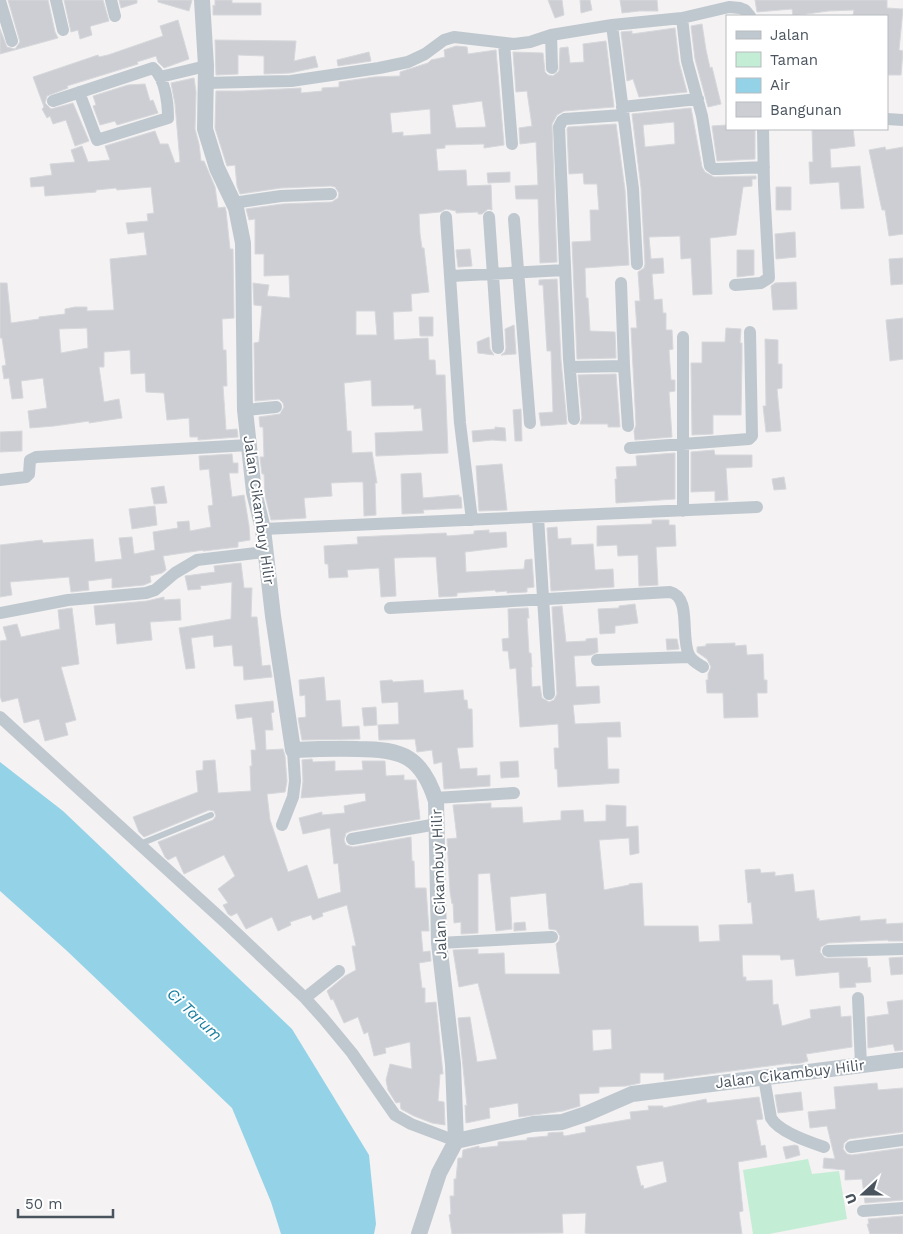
<svg xmlns="http://www.w3.org/2000/svg" width="903" height="1234" font-family="'Work Sans',sans-serif">
<style>
.green{fill:#c4edd5}
.water{fill:#94d3e7}
.building{fill:#ccced3;stroke:#d6d8dc;fill-rule:evenodd}
.lines{fill:none;stroke-linecap:round;stroke-linejoin:round}
.service{stroke:#c0c8cf;stroke-width:6}
.minor{stroke:#c0c8cf;stroke-width:12}
.tertiary{stroke:#c0c8cf;stroke-width:16}
.labels{text-anchor:middle;stroke-width:4;stroke-linejoin:round;paint-order:stroke}
.street-label{font-size:15px;fill:#4a545e;stroke:#fff}
.water-label{font-size:16px;font-style:italic;fill:#177d9e;stroke:#fff}
</style>
<rect width="100%" height="100%" fill="#f4f2f2"/>
<path class="green" d="M808,1159L812,1174L839,1171L847,1219L769,1234H753L743,1170Z"/>
<path class="water" d="M0,762L63,811L292,1029L369,1155L376,1224L374,1234H281L271,1202L232,1108L66,950L0,891Z"/>
<path class="building" d="M8,0H48L55,32L58,38L0,54V29L7,47L15,49L20,42Z
M64,0H103L109,21L91,26L90,27L92,35L80,39L78,30L71,32Z
M119,0H137V3L121,8Z
M158,0H192L189,11L158,2Z
M215,0H232V3H261V15H213V5L215,6Z
M548,0H562L564,15L555,18Z
M580,0H590L592,10L581,13Z
M620,0H657L658,11H639L622,13Z
M755,0H887V8L903,9L899,50L903,51L901,75H887V16H853L854,10L828,11L793,16L792,9L757,12Z
M178,20L189,59L164,68L158,62L156,56L137,62L138,64L67,86L68,88L47,96L45,103L51,109L73,103L89,141L75,146L66,120L53,124L50,116L47,118L42,109L44,107L33,77L98,55L99,57L108,55L163,36L160,26Z
M702,24L706,50L710,68L712,67L721,104L708,107L695,59L691,26Z
M675,28L679,62L687,92L639,97L633,79L627,81L621,32L632,31V34Z
M215,40L296,41L294,61L315,56L318,67L290,73L264,74V56L238,55V74L216,75Z
M606,41L614,107L564,111L557,115L552,124L557,262L540,263L538,199H516L515,186L538,185L536,142L520,144L519,128L532,126L527,91L516,92L513,52L543,53L545,72L548,75L553,76L559,71L560,48L568,47L570,63L584,62L583,44Z
M456,46L467,47L468,54L496,50L504,145L484,148V144L445,145V148L436,149L438,171L466,170L467,186L491,185L492,210L488,209L482,214H478V212L456,213V211L446,209L440,212L419,214L420,234L422,248H424L429,292L411,294L412,311L393,312L394,340L428,338L429,360H435L436,375H445L448,453L376,456L375,433L423,431L421,408L414,409V405L372,406L371,380L344,383L347,431H351L352,453L372,452L377,483H375L376,515L364,516L363,482H352L331,483L332,496L304,498L306,518L271,520L265,495L264,474H262L260,457H264L263,427H260L259,417L280,414L284,407L283,403L279,399L255,401L254,343L259,342L262,306L254,305L253,283L269,285L267,296L290,298L289,275L264,276V254H255V219L249,220L246,209L282,204L332,202L338,198L339,193L335,187L331,186L281,188L240,194L237,186L235,165L227,166L215,128L216,91H242L301,88V93L322,91V88L339,87V82L374,77L400,76V72L428,63L431,60L445,57L444,50ZM482,101L486,127L456,128L452,105ZM430,109L431,134L403,136V132L392,133L390,113ZM356,311H375L377,335H356Z
M369,52L371,61L338,66L337,60Z
M194,78L196,92L195,129L199,144L201,161H204L215,187L218,208L225,207L226,211L230,249H233L234,318L222,319L223,350H226L227,386H223L226,430L237,429L238,437L198,440V437H190L189,418L167,420L164,393L146,392L145,373L131,374L130,350L104,352V367H99L104,402L119,399L122,418L89,423V421L54,426L30,428L28,411L47,408L43,378L21,381L23,398L12,399L9,378L4,379L2,366L6,365L2,338H0V283H7L11,323L39,319V317L65,314V309L75,307H87V311L114,310L110,259L147,255L144,232L128,234L126,223L148,221L147,214L154,213L151,187L117,190L116,188L96,190V192L45,196L44,186L31,187L30,178L52,175L50,164L75,162L71,150L82,146L88,162L110,160L105,146L155,131L160,144H168L175,163L180,162L175,104L171,83ZM87,328L88,348L61,353L59,329Z
M145,84L150,101L153,100L158,113L117,125L115,121L100,125L93,106L96,105L93,96L128,85Z
M691,108L702,167L705,172L714,177L756,176V179H752V186L743,187L736,235L710,238L712,294L693,295L691,258L681,259L680,236L649,237L651,259L663,258L664,273L652,274L654,300L662,299L663,313H666V330H672L673,349L669,350L671,380H675V391L669,392L672,437L635,440L634,431L636,425L631,328H637L635,301H640L638,272L644,268L645,264L641,188L632,114ZM674,122L675,144L645,147L643,125Z
M616,124L625,190L629,265L585,268L586,298H588L590,331L615,332L616,358L577,359L572,242L591,241L590,210H599L597,184H584L583,173L569,174L567,129L568,127Z
M727,125V129H755V159L717,161L712,126Z
M812,129H853L855,146L830,149L831,168L860,166L864,208L841,209L839,182L810,184L809,162H813Z
M885,147L886,150L903,147V234L889,236L885,210H882L869,150Z
M510,172V182L488,183L487,173Z
M776,187H791V210H776Z
M795,232L796,257L776,259L775,234Z
M470,249L472,266L458,267L456,250Z
M737,250H754V275L737,277Z
M903,258V284L891,285L889,259Z
M557,279L561,360L567,424L541,426L539,413L553,412L551,351H547L543,285H539V280Z
M796,282L797,309L773,310L771,286L775,283Z
M419,317H433V336H420Z
M903,318V359L890,361L886,320Z
M514,325L516,354L501,355L505,352L506,348L505,329Z
M726,328L741,329L740,343H742V359L741,415H713V434L692,435L691,363H702V342H725Z
M489,337L490,349L494,355L478,353L477,342Z
M765,339L778,340V364H782V388L777,389L781,431L766,432L763,406H766Z
M616,374L620,427H608V424H580L582,418L578,375Z
M521,409L522,441H515L513,410Z
M495,427L505,428L506,441L492,440L473,442L472,431L495,429Z
M22,431V451L0,452V432Z
M714,450L715,455H752V467L726,468L728,500L715,501V491L691,492V452Z
M675,453V499L616,503L615,479H617L616,467L637,466L636,456Z
M232,454L233,463H238V473H229L232,497L244,495L249,526L250,540L238,542V547L203,551V550L163,556L166,570L162,573L150,576L151,582L144,585L112,588V578L88,581L89,590L71,592L69,577L45,579L10,582L12,595L0,597V545L42,540L43,543L93,539L95,562L122,559L119,538L132,537L134,554L155,550L153,532L178,528L177,522L189,521L190,531L211,527L208,506L213,505L209,469L200,470L199,456Z
M502,464L507,510L479,511L476,466Z
M421,473L423,498L459,495V497H461L462,508L423,510L424,513L402,514L401,474Z
M784,477L786,489L774,490L772,479Z
M164,486L167,503L154,504L151,488Z
M155,506L157,525L132,529L129,509Z
M652,520H669V525H675L676,546L656,547L658,585L639,586L638,555L618,556L617,545L597,546V526L652,524Z
M557,527L558,539L571,538V545L593,544L595,570L613,569L614,587L551,591L547,528Z
M489,530V533L506,532L507,547L465,552L466,572L524,569L525,560L532,559L534,587L527,588V592L507,593V591L496,592L495,590L457,593V596L439,597L436,557H421L394,558L396,596L381,597L379,568L347,570L348,577L329,578L328,564H325L324,546L358,544L357,537L446,533L447,536L474,534V531Z
M241,563L244,588H252L251,617H257L262,666L270,665L272,677L244,680L243,666H234L232,645L214,647L213,635L191,638L195,668L186,669L179,628L231,619L232,582L200,586L201,589L188,590L185,576L215,572L214,566Z
M164,597V600L180,599L181,620L150,622L152,640L117,644L115,623L96,625L94,606L147,601Z
M635,604L638,623L615,626V633L600,634L598,609L619,608V606Z
M562,606L566,642L586,641V639L597,638L598,652L591,655L574,656L576,687L599,686L600,703L573,705L575,724L620,722L621,737H607L608,769H619V783L558,787L557,769H555L554,748H559L558,724L520,727L516,668L510,669L508,651H503L502,639L509,638L508,609L528,608L529,618H527L529,653H531L532,667H531L532,687L540,686L542,698L549,702L554,700L557,694L552,607Z
M72,608L79,664L61,667L76,720L65,723L68,735L45,741L39,719L24,723L18,698L2,702L0,696V641L7,640L3,627L17,624L21,637L60,629L58,610Z
M666,639H677L679,649L667,650Z
M735,643V646L746,645L747,655L763,654L764,680H767V693H757L758,717L724,718L723,693H707L706,680H708V674L711,667L707,659L697,652V647L706,646V644Z
M324,677L326,701L340,700L342,727L359,726L360,739L302,740L298,718L306,717L305,695L300,696L299,680Z
M392,680L393,682L423,680L424,693L463,690L464,700H467L468,709H472L473,747L457,748L460,769L477,768V776L490,775V786L444,789L442,762L434,764L432,750L417,752L415,739L379,740L378,725L399,724L398,702L382,703L380,681Z
M273,701L274,712L271,713L273,730H265L266,750L283,749L285,756L287,781L285,792L267,794L270,820L288,872L307,865L318,899L341,892L338,863L334,864L330,828L303,834L299,818L322,812V815L345,813L344,806L366,801L365,793L301,798L303,781L302,760L312,759L313,762L335,761V771L363,770L362,761H385L386,776L404,775V780H416L420,819L351,831L346,833L344,840L346,845L353,847L411,837L412,861H414L415,888H426L429,931H421L423,952L430,951L431,961L419,963L422,988H425V1003L436,1002L443,1074H440L438,1101L444,1102L445,1125L432,1123L414,1116L401,1109L400,1102L396,1103L388,1090L386,1080L390,1064L412,1069L410,1042L385,1048L386,1053L374,1056L368,1032L364,1034L358,1017L344,1023L333,999L331,1000L327,991L345,976L356,970L352,946H356L347,905L322,913L323,916L313,920L311,915L290,922L291,925L278,931L272,917L246,929L237,913L231,916L228,914L223,905L228,903L218,889L235,876L224,855L184,874L176,856L168,860L165,857L158,842L213,820L216,816L214,811L209,810L144,837L139,832L133,817L198,792L196,771L203,770V761L215,760L218,793L251,791L250,766H252L251,750H256L252,717L237,719L235,705Z
M376,707L377,725L364,726L362,708Z
M518,761L519,777L501,778L500,762Z
M491,803V808L522,807L523,823L561,820V811L583,810L584,822L606,821V805L626,806V827L638,826L639,853L630,855L629,838L599,840L604,890L629,885V884L642,883L644,926H698L699,942L720,941L719,925L753,924L751,902L748,903L745,870L760,869L761,873L775,872V876L793,874L795,892L814,890L817,919L819,918V921L860,916V921L886,919V924L903,923V941H888V940L828,943L821,947L820,952L825,958H867L868,968L870,967L871,982L855,983L856,987L840,988L839,972L796,976L794,959L781,960L780,955H742L743,977H746V981L772,980L773,1005L778,1004L782,1026L811,1018L810,1010L840,1006L841,1017L851,1016L852,1047L806,1054L808,1061L801,1063L791,1064V1063L664,1080V1073H640V1083L626,1086L599,1087V1093L579,1094L580,1106L563,1111L519,1117L518,1103L489,1108L490,1118L466,1123L465,1105L467,1106L458,1018L470,1017L477,1062L497,1059L478,983L459,987L453,950L478,949V954L504,953L505,974H560L556,944L559,941L560,936L556,930L549,929L546,893L510,897L512,929L496,931L490,873L478,874V933L461,934V922L454,923L453,903L452,904L450,892L447,839L457,838L453,805ZM611,1029L612,1049L593,1051L592,1030Z
M525,922L526,930L514,931V923Z
M903,957V974L891,975L889,958Z
M903,1000V1050L895,1051L893,1044L868,1048L867,1017L889,1014L887,1002Z
M877,1083L878,1090L903,1088V1132L849,1139L844,1143L843,1149L847,1154L852,1155L903,1148V1200L865,1203L862,1179L845,1180V1170L823,1168L824,1158L835,1159L827,1126L810,1128L808,1112L836,1109L834,1087Z
M801,1092L803,1110L778,1113L775,1095Z
M759,1097L763,1119L756,1120L761,1146L765,1145L767,1157L738,1162L743,1211L739,1212L742,1234H590L585,1233L586,1213L562,1214L563,1233L452,1234L449,1215L451,1214L450,1196H454V1179H456L458,1158H462L463,1150L479,1146V1148L498,1146V1142L527,1140V1138L548,1136V1133L563,1132V1135L565,1136L586,1132L585,1127L631,1119L630,1112L649,1110L648,1106H663V1108L706,1099L707,1103ZM663,1161L667,1182L644,1189L643,1185L641,1186L636,1166Z
M795,1145L798,1146L800,1155L786,1159L783,1147Z
M903,1216V1234H870L867,1224H869L868,1219Z"/>
<g class="lines">
<path class="service" d="M140,844L211,815"/>
<path class="minor" d="M56,0L63,30
M111,0L115,16
M0,1L12,41
M682,18L687,61L702,116L710,166L714,169H719L764,167
M612,25L633,189L637,264
M551,35L552,68
M504,43L512,144
M160,77L206,66
M205,83L291,81L379,68L408,62L425,54L444,40L454,37L514,44L530,42L551,35L612,25L682,18L729,7L740,8L745,10L750,16
M53,101L150,69L153,68C165,78 168,102 168,118L97,140L79,92
M622,107L698,99
M887,119L903,120
M233,203L281,196L331,194
M446,217L460,423L472,520
M489,217L498,348
M514,219L530,423
M451,276L565,270
M735,285L761,283L769,278L764,185L763,129
M683,337V511
M624,366L628,426
M570,367L624,366L621,283
M245,410L276,407
M574,419L569,359L559,127L562,121L565,119L623,115
M630,448L749,439L752,436L750,332
M0,480L26,477L29,474L30,460L36,457L249,445
M538,517L549,694
M263,529L757,507
M390,608L670,592C692,597 680,637 689,655C692,661 698,664 703,667
M0,613L68,600L146,593L155,590L175,573L197,560L265,552
M597,660L690,657
M0,717L227,924L305,998L323,1018L352,1053L395,1115L411,1124L456,1141
M435,798L514,793
M282,825L293,797L295,781L293,750
M352,839L437,824
M439,943L552,937
M828,951L903,949
M305,998L339,971
M858,998L861,1065
M764,1078L771,1118C779,1132 809,1142 824,1147
M851,1147L903,1140
M863,1211L903,1208"/>
<path class="tertiary" d="M202,0L206,66L205,129L217,168L236,208L243,243L245,410L254,492L263,529L273,616L293,750C315,749 337,748 358,749C403,749 422,757 436,801L439,943L453,1064L456,1141
M456,1141L533,1124L562,1122L586,1114L632,1094L903,1060
M419,1234L439,1173L456,1141"/>
</g>
<g class="labels">
<g class="street-label">
<text transform="translate(259 510) rotate(82)" y="5">Jalan Cikambuy Hilir</text>
<text transform="translate(439 884) rotate(-92)" y="5">Jalan Cikambuy Hilir</text>
<text transform="translate(790 1074) rotate(-7)" y="5">Jalan Cikambuy Hilir</text>
</g>
<g class="water-label">
<text transform="translate(195 1014) rotate(43)" y="6">Ci Tarum</text>
</g>
</g>
<rect x="726" y="15" width="162" height="115" fill="#ffffff" stroke="#b7bbbf"/>
<rect x="736" y="31" width="25" height="8" fill="#c0c8cf" stroke="#b7bbbf"/>
<text x="770" y="40" font-size="15" fill="#4a545e">Jalan</text>
<rect x="736" y="52" width="25" height="15" fill="#c4edd5" stroke="#b7bbbf"/>
<text x="770" y="65" font-size="15" fill="#4a545e">Taman</text>
<rect x="736" y="78" width="25" height="15" fill="#94d3e7" stroke="#b7bbbf"/>
<text x="770" y="90" font-size="15" fill="#4a545e">Air</text>
<rect x="736" y="102" width="25" height="15" fill="#ccced3" stroke="#b7bbbf"/>
<text x="770" y="115" font-size="15" fill="#4a545e">Bangunan</text>
<g transform="translate(863 1194) rotate(249)" stroke="#ffffff" stroke-width="4" paint-order="stroke">
<path d="M0-4L9 19L0 12L-9 19Z" fill="#4a545e"/>
<text y="-8" font-size="14" font-weight="bold" text-anchor="middle" fill="#4a545e">U</text>
</g>
<path d="M18 1209v8h95v-8" fill="none" stroke="#4a545e" stroke-width="2.5"/>
<text x="25" y="1209" font-size="15" fill="#4a545e" stroke="#ffffff" stroke-width="4" paint-order="stroke">50 m</text>
</svg>
